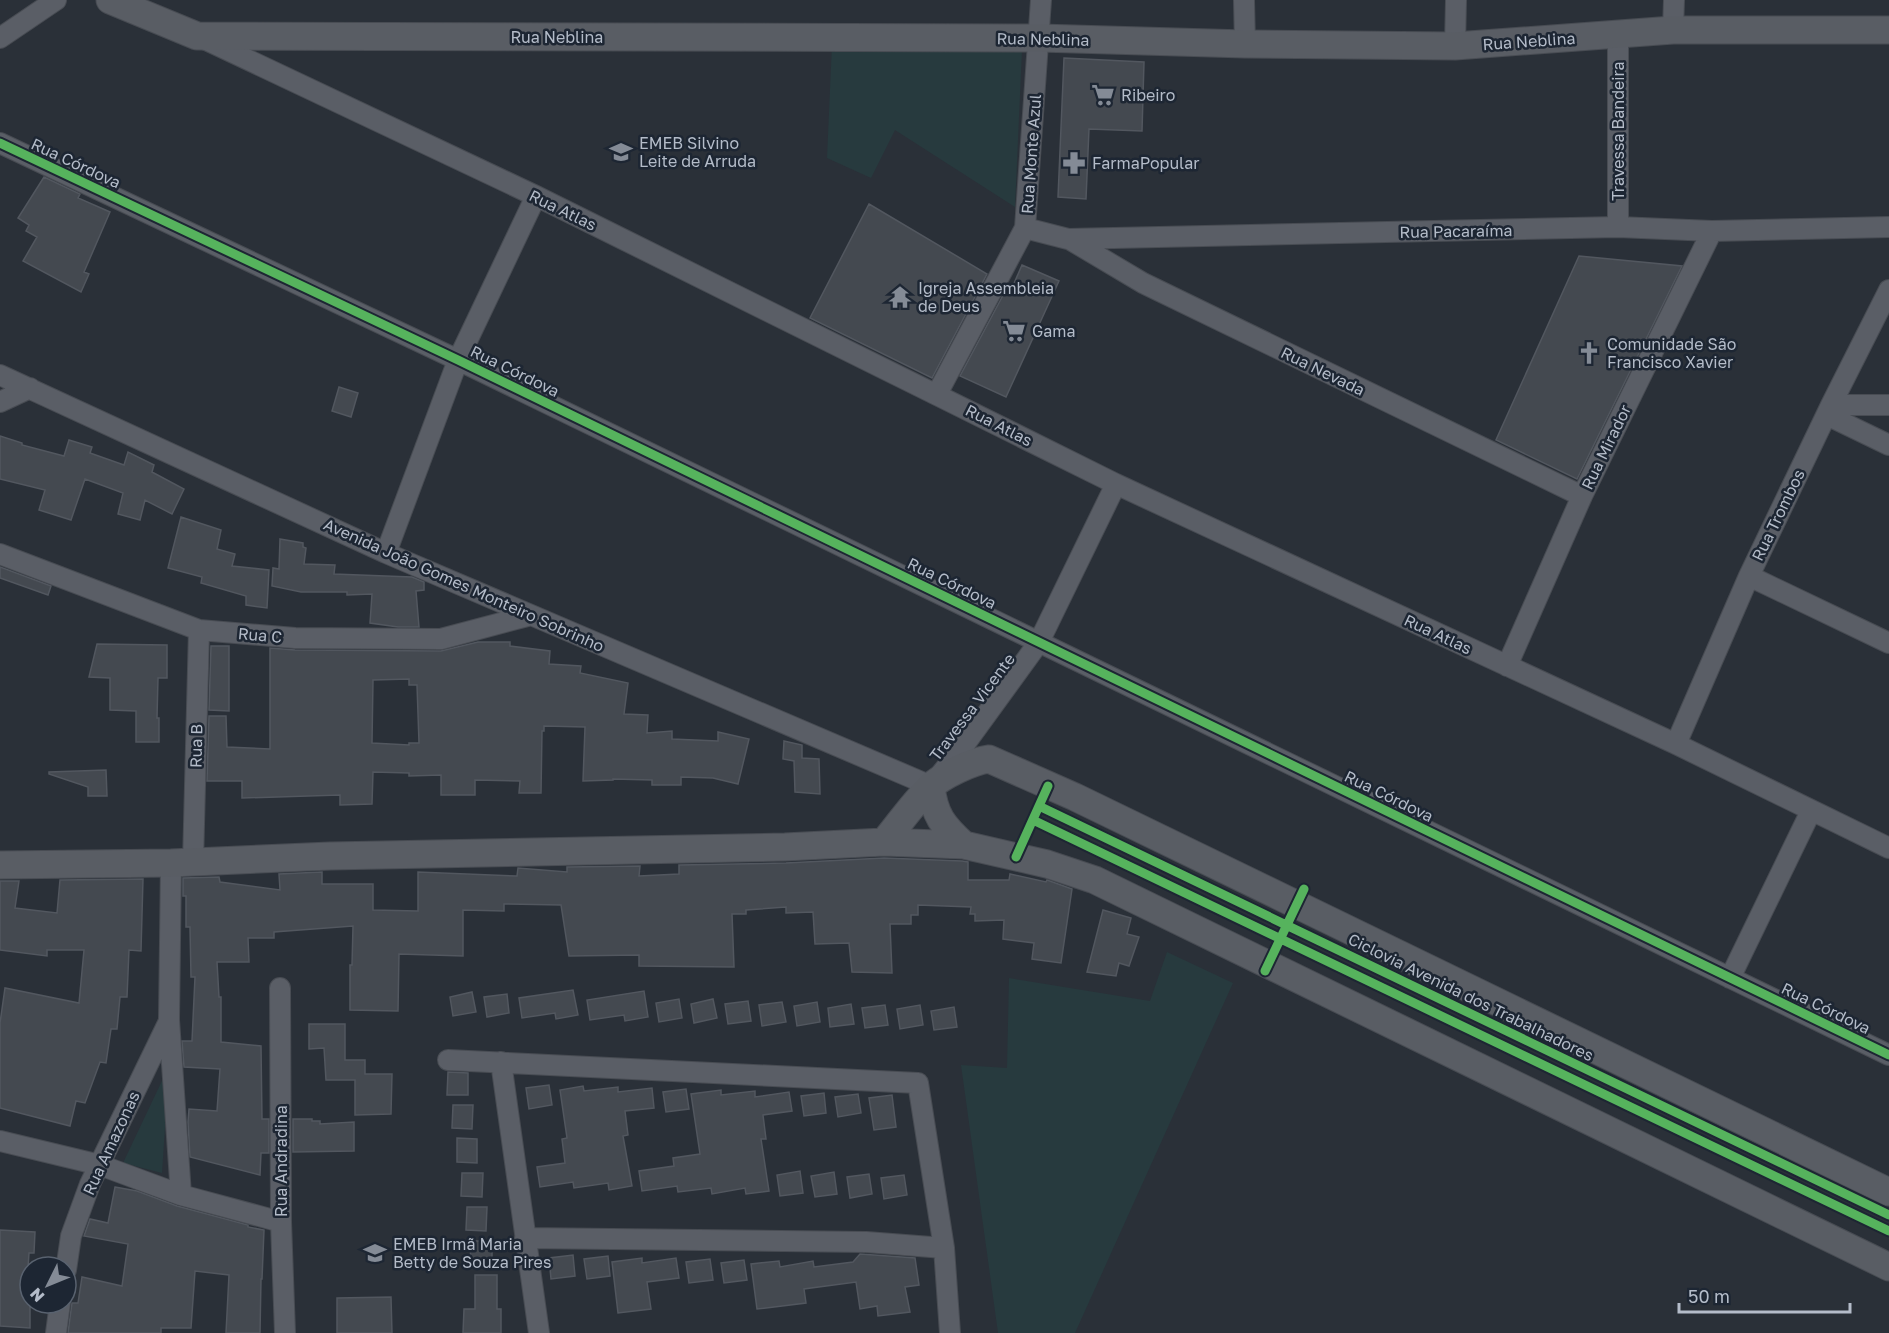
<svg xmlns="http://www.w3.org/2000/svg" width="1889" height="1333" font-family="'Golos Text',sans-serif">
<style>
.green{fill:#273a3e}
.building{fill:#444950;stroke:#52575f;stroke-width:1.5;fill-rule:evenodd}
.lines{fill:none;stroke-linecap:round;stroke-linejoin:round}
.street-casing{stroke:#484c53;stroke-width:22}
.secondary-casing{stroke:#484c53;stroke-width:29}
.street{stroke:#5a5e66;stroke-width:20}
.secondary{stroke:#595d64;stroke-width:27}
.cycleway-casing{stroke:#1d2633;stroke-width:13}
.cycleway{stroke:#56b35d;stroke-width:9}
.labels{text-anchor:middle;stroke-width:5;stroke-linejoin:round;paint-order:stroke}
.street-label{font-size:16px;fill:#b4bcc9;stroke:#1d2633}
.poi-label{font-size:16px;fill:#b4bcc9;stroke:#1d2633;text-anchor:start}
</style>
<rect width="100%" height="100%" fill="#2a3038"/>
<path class="green" d="M832,44L1022,50L1015,207L895,130L871,178L827,158Z
M1167,952L1233,983L1075,1333H998L961,1065L1007,1068L1009,978L1150,1001Z
M169,1066L162,1173L123,1163Z"/>
<path class="building" d="M1064,58L1144,62L1142,131L1089,129L1086,199L1058,197Z
M44,177L80,194L78,198L110,212L84,272L89,274L81,292L23,261L37,237L26,231L29,225L18,218Z
M869,204L987,274L932,378L810,318Z
M1579,256L1682,266L1577,479L1496,440Z
M1022,265L1059,281L1006,397L960,376L1008,286L1012,288Z
M339,387L358,393L351,417L332,411Z
M0,436L22,443V445L64,456L69,440L92,447L90,453L124,465L128,452L154,465L152,472L184,489L172,514L145,500L140,520L118,514L123,493L85,479L71,520L39,510L45,490L0,479Z
M181,517L221,530L217,549L235,554L232,566L269,570L267,608L246,605V596L201,583L202,577L168,568Z
M280,539L303,543V547L306,548L304,564L335,565L334,574L412,577L424,582V590L416,591L419,627H398L370,623L372,594L347,595V592H301L272,586L273,568L279,569Z
M0,567L51,586L48,595L0,578Z
M478,642H510V646L550,651L549,664L581,666L580,673L628,683L624,714L648,715L647,733L672,731V739L718,741V732L749,739L738,784L713,778L681,777V785H652V780L613,779V780L583,781L585,727L544,726V731H542L541,793H519L520,781L475,780V795H441V775L409,776V773L373,772L372,804L340,805V795L242,798V781H207L209,716H226L227,747L270,749V648L295,650L441,651ZM409,679V685H417L419,743H409V745L372,743L373,680Z
M97,644L167,645V678H158L157,718H159V742H136V711L110,710V678L89,677Z
M211,646H229V711L209,710Z
M784,741L802,745V758L819,759L820,794L795,792L794,761L783,759Z
M106,770L107,796H88V787L49,774V772Z
M884,858L962,861L968,862V880H1009L1010,874L1046,882L1047,880L1072,889L1061,963L1032,959L1034,943L1003,939L1004,920L975,921V914H970L971,907L918,905V915H911V924H890L892,973L852,972L849,943L815,944L813,912L786,913V907L746,910V914H732L734,967L639,966V955L569,956L561,905L504,904V911L463,910V956L399,954L398,1011L350,1010V965H352L353,926L274,932V938H248L249,962H217L219,997H221V1042L261,1046L262,1119H269V1153H261L260,1175L190,1157L188,1122L189,1109L217,1111L220,1069L184,1067L182,1041H192L195,977H191L190,927H186V896H183V878L219,877L220,882L280,890L279,874L322,872V884H373V910L418,911V872L517,876L518,868L567,872V867L640,866L639,876L679,874V865L786,863Z
M143,879L141,951L129,950L127,997H120L117,1029H111L106,1063L100,1062L85,1103L76,1101L70,1126L0,1108V1023L5,988L79,1003L84,950H47V956L0,950V881H19L15,908L57,913L60,880Z
M1103,910L1131,918L1127,934L1139,937L1129,966L1119,963L1116,976L1087,972Z
M573,990L578,1015L556,1019L555,1013L522,1018L519,998Z
M644,991L648,1017L625,1021L624,1015L590,1020L587,1000Z
M472,992L476,1012L453,1016L450,997Z
M507,994L509,1013L487,1017L484,997Z
M679,999L682,1018L659,1022L656,1003Z
M713,999L717,1018L694,1023L691,1004Z
M748,1001L751,1021L728,1024L725,1004Z
M782,1002L786,1022L762,1026L759,1005Z
M817,1002L820,1022L797,1026L794,1006Z
M851,1004L854,1024L830,1027L828,1008Z
M885,1005L888,1025L865,1028L862,1008Z
M920,1005L923,1025L900,1029L897,1009Z
M954,1007L957,1027L934,1030L931,1011Z
M309,1024H345V1060H365V1074H392L391,1114L355,1115V1080H326L324,1048L309,1049Z
M448,1072L468,1073V1095H447Z
M549,1085L552,1105L529,1109L526,1088Z
M583,1086L584,1091L618,1087V1092L652,1088L654,1108L625,1111L628,1135L623,1136L632,1186L609,1190L608,1183L574,1188L573,1182L540,1187L537,1167L565,1163L562,1139L567,1138L560,1090Z
M686,1089L689,1109L666,1112L663,1092Z
M721,1090V1095L755,1091V1097L789,1092L792,1111L763,1115L766,1139H761L769,1191L746,1194L745,1188L712,1194L711,1188L678,1192L677,1186L642,1191L639,1171L674,1166L673,1158L700,1154L691,1094Z
M824,1093L826,1113L804,1116L801,1096Z
M858,1094L861,1113L838,1117L835,1097Z
M892,1095L896,1127L874,1130L869,1098Z
M453,1105H473L472,1129L452,1128Z
M293,1119H312V1121H320V1124L354,1122V1151L293,1152Z
M457,1138L477,1139V1163L457,1162Z
M800,1171L803,1193L780,1196L777,1175Z
M834,1172L837,1194L815,1197L811,1176Z
M462,1173H483L482,1197L461,1196Z
M869,1174L872,1194L850,1198L847,1177Z
M904,1175L907,1195L884,1199L881,1178Z
M115,1187L137,1191L177,1206L248,1225V1227L264,1230L262,1279H261L260,1333H226L229,1275L195,1271L191,1328H161V1333H68L72,1303H78L82,1277L122,1286L128,1244L84,1236L90,1219L108,1223Z
M467,1207H487L486,1231L466,1230Z
M0,1230L35,1232L34,1253H29L26,1298H30V1328L0,1326Z
M471,1241H492V1265H470Z
M860,1254L915,1258L919,1285L905,1287L910,1312L878,1316L877,1306L860,1309L856,1282L804,1289L806,1303L757,1309L751,1264L779,1261L780,1267L813,1261L814,1267L853,1262Z
M573,1255L575,1276L551,1279L549,1258Z
M608,1256L610,1276L587,1279L584,1259Z
M642,1258V1263L676,1258L679,1278L647,1282L651,1309L618,1313L612,1262Z
M710,1259L713,1280L689,1283L686,1262Z
M744,1260L747,1280L724,1283L721,1263Z
M475,1275H497V1309H501V1333H463L464,1309H475Z
M391,1297L392,1333H337V1298Z"/>
<g class="lines">
<g class="street-casing">
<path id="street" d="M1244,0L1245,44
M1673,30L1674,0
M0,38L56,0
M202,38L536,196L1116,484L1676,744L1889,848
M1455,46L1456,0
M0,143L458,360L1889,1055
M1618,227V35
M1025,228L1068,239L1618,227L1712,231L1889,227
M1069,239L1143,283L1582,496
M0,375L386,553L931,786L962,748L1039,642L1116,484
M937,394L1025,228L1041,0
M0,402L30,388
M1831,405H1889
M1827,415L1889,445
M386,553L458,360L536,196
M0,554L199,630L295,638L441,639L531,615
M1749,576L1889,643
M1507,666L1582,496L1712,231
M1676,744L1749,576L1831,405L1889,290
M171,863L169,1020L181,1195
M193,863L199,630
M1730,978L1811,811
M280,988L281,1222L285,1333
M448,1060L918,1083L944,1248L950,1333
M501,1062L539,1333
M0,1141L100,1165L181,1195L281,1222
M525,1238L866,1242L944,1248
M66,1270L71,1236L90,1184L168,1023
M56,1333L60,1303"/>
</g>
<g class="secondary-casing">
<path id="secondary" d="M110,0L197,36L1040,38L1245,44L1455,46L1673,30H1889
M931,786C934,815 943,826 964,845
M884,842C899,824 913,803 930,787C942,776 972,761 989,759L1075,797L1889,1192
M0,865L171,863L330,856L785,847L884,842L964,845L1047,864L1095,880L1889,1267"/>
</g>
<use href="#street" class="street"/>
<use href="#secondary" class="secondary"/>
<g class="cycleway-casing">
<path id="cycleway" d="M0,143L458,360L1889,1055
M1039,806L1889,1215
M1033,820L1889,1231
M1016,857L1048,786
M1265,971L1304,889"/>
</g>
<use href="#cycleway" class="cycleway"/>
</g>
<defs>
<g id="supermarket-bare" transform="scale(1.8)"><path d="M-6-5.5h2.5l.6 2H6L4.5 2H-2.5L-4.4-4H-6ZM-1.5 3.2a1.3 1.3 0 1 0 .1 0ZM3 3.2a1.3 1.3 0 1 0 .1 0Z" fill="#848b96" stroke="#1d2633" stroke-width="2.5" paint-order="stroke"/></g>
<g id="school-bare" transform="scale(1.8)"><path d="M0-5L7-2L0 1L-7-2ZM-4 1L0 2.5L4 1V4Q0 6-4 4Z" fill="#848b96" stroke="#1d2633" stroke-width="2.5" paint-order="stroke"/></g>
<g id="pharmacy-bare" transform="scale(1.8)"><path d="M-2-6h4v4h4v4h-4v4h-4v-4h-4v-4h4Z" fill="#848b96" stroke="#1d2633" stroke-width="2.5" paint-order="stroke"/></g>
<g id="temple-bare" transform="scale(1.8)"><path d="M0-6L5-2H3V0L6.5 2.5H4V6H1.5V3h-3V6H-4V2.5H-6.5L-3 0V-2H-5Z" fill="#848b96" stroke="#1d2633" stroke-width="2.5" paint-order="stroke"/></g>
<g id="church-bare" transform="scale(1.8)"><path d="M-1.2-6h2.4v3.5h3.3v2.4h-3.3V6h-2.4V-.1h-3.3v-2.4h3.3Z" fill="#848b96" stroke="#1d2633" stroke-width="2.5" paint-order="stroke"/></g>
</defs>
<g fill-rule="evenodd">
<use href="#supermarket-bare" x="1103" y="95"/>
<use href="#school-bare" x="621" y="152"/>
<use href="#pharmacy-bare" x="1074" y="163"/>
<use href="#temple-bare" x="900" y="297"/>
<use href="#supermarket-bare" x="1014" y="331"/>
<use href="#church-bare" x="1589" y="353"/>
<use href="#school-bare" x="375" y="1253"/>
</g>
<g class="labels">
<g class="street-label">
<text x="557" y="43">Rua Neblina</text>
<text transform="translate(1043 39) rotate(1)" y="6">Rua Neblina</text>
<text transform="translate(1529 41) rotate(-4)" y="6">Rua Neblina</text>
<text transform="translate(1618 131) rotate(-90)" y="6">Travessa Bandeira</text>
<text transform="translate(1031 154) rotate(-86)" y="6">Rua Monte Azul</text>
<text transform="translate(76 163) rotate(25)" y="6">Rua Córdova</text>
<text transform="translate(563 210) rotate(26)" y="6">Rua Atlas</text>
<text transform="translate(1456 231) rotate(-1)" y="6">Rua Pacaraíma</text>
<text transform="translate(515 371) rotate(26)" y="6">Rua Córdova</text>
<text transform="translate(1323 371) rotate(26)" y="6">Rua Nevada</text>
<text transform="translate(999 425) rotate(27)" y="6">Rua Atlas</text>
<text transform="translate(1606 447) rotate(-64)" y="6">Rua Mirador</text>
<text transform="translate(1778 515) rotate(-64)" y="6">Rua Trombos</text>
<text transform="translate(952 583) rotate(26)" y="6">Rua Córdova</text>
<text transform="translate(464 585) rotate(24)" y="6">Avenida João Gomes Monteiro Sobrinho</text>
<text transform="translate(1438 634) rotate(25)" y="6">Rua Atlas</text>
<text transform="translate(260 635) rotate(5)" y="6">Rua C</text>
<text transform="translate(972 707) rotate(-53)" y="6">Travessa Vicente</text>
<text transform="translate(196 746) rotate(-89)" y="6">Rua B</text>
<text transform="translate(1389 796) rotate(26)" y="6">Rua Córdova</text>
<text transform="translate(1471 997) rotate(26)" y="6">Ciclovia Avenida dos Trabalhadores</text>
<text transform="translate(1826 1008) rotate(26)" y="6">Rua Córdova</text>
<text transform="translate(111 1143) rotate(-65)" y="6">Rua Amazonas</text>
<text transform="translate(281 1161) rotate(-90)" y="6">Rua Andradina</text>
</g>
<g class="poi-label">
<text x="1121" y="101">Ribeiro</text>
<text x="639" y="149">EMEB Silvino<tspan x="639" dy="18">Leite de Arruda</tspan></text>
<text x="1092" y="169">FarmaPopular</text>
<text x="918" y="294">Igreja Assembleia<tspan x="918" dy="18">de Deus</tspan></text>
<text x="1032" y="337">Gama</text>
<text x="1607" y="350">Comunidade São<tspan x="1607" dy="18">Francisco Xavier</tspan></text>
<text x="393" y="1250">EMEB Irmã Maria<tspan x="393" dy="18">Betty de Souza Pires</tspan></text>
</g>
</g>
<g transform="translate(48 1285) rotate(227)"><circle r="28" fill="#1d2633" stroke="#59626f" stroke-width="1.5"/>
<path d="M0-4.5L10 22L0 15L-10 22Z" fill="#848b96"/>
<text y="-9" font-size="16" font-weight="bold" text-anchor="middle" fill="#b4bcc9">N</text>
</g>
<path d="M1679 1303v9h171v-9" fill="none" stroke="#b4bcc9" stroke-width="3"/>
<text x="1688" y="1303" font-size="18" fill="#b4bcc9" stroke="#1d2633" stroke-width="4.5" paint-order="stroke">50 m</text>
</svg>
